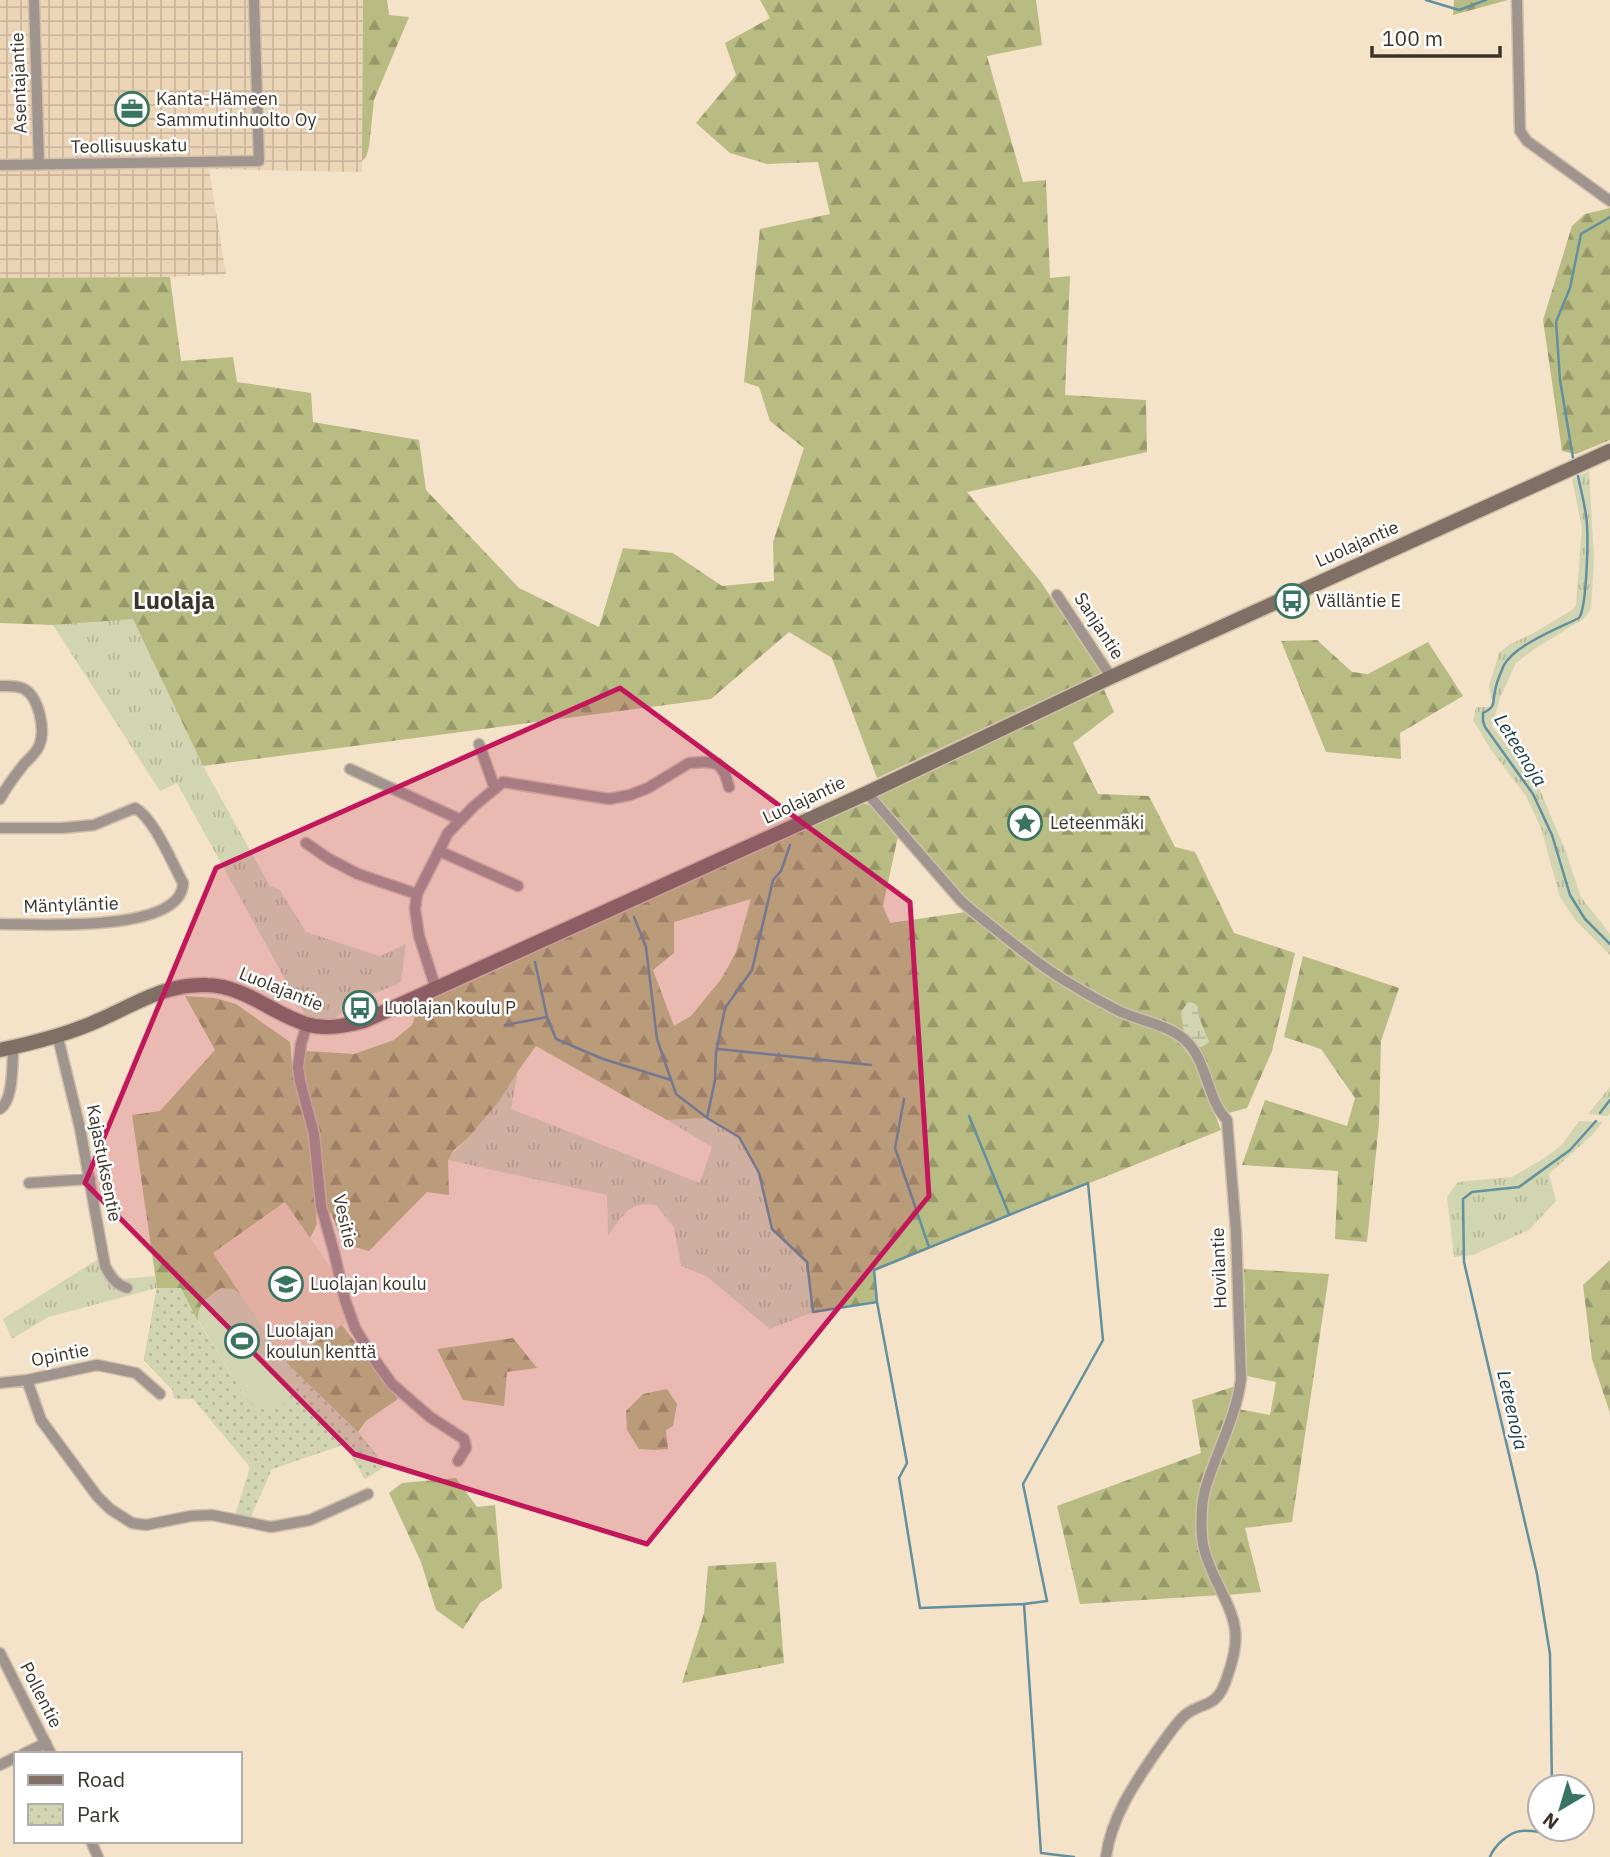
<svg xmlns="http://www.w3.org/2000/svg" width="1610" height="1857" font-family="'IBM Plex Sans',sans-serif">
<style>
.built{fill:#ecd5b6}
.industrial{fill:url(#industrial-grid)}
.grass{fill:url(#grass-tufts)}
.forest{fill:url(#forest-firs);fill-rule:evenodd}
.wetland{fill:url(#wetland-marsh)}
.park{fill:url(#park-dots)}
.garden{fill:#d2d5b1}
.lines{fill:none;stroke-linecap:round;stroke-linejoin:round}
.stream{stroke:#62909e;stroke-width:2.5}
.minor-casing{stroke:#cfbfa9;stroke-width:13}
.secondary-casing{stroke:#cfbfa9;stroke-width:17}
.minor{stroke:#a0958e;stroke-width:10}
.secondary{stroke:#7f6f65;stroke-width:14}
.marked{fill:#c2185b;fill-opacity:0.2;stroke:#c2185b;stroke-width:5;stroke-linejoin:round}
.labels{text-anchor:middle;stroke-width:5;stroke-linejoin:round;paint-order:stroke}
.street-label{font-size:18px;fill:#3a332a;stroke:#fff}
.poi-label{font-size:18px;fill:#3a332a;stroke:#fff;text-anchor:start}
.water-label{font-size:19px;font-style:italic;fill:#173943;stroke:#fff}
.district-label{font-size:24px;font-weight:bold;fill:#3a332a;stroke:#fff}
</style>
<defs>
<pattern id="industrial-grid" width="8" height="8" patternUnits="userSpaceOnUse" patternTransform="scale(1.75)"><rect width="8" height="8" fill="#ecd5b6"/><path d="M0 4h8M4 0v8" fill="none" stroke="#cbb79d"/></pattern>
<pattern id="grass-tufts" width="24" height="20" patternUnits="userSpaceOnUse" patternTransform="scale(1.75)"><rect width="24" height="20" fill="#d2d5b1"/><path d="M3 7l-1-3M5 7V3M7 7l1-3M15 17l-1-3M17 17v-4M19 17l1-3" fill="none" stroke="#b5b798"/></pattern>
<pattern id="forest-firs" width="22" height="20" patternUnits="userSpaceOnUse" patternTransform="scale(1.75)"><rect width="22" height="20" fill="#b8bc82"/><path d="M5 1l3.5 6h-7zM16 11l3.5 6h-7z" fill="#97996b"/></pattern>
<pattern id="wetland-marsh" width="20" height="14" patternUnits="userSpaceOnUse" patternTransform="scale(1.75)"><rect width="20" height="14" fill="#d2d5b1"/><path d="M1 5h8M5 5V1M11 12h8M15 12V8" fill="none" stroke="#b5b798"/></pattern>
<pattern id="park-dots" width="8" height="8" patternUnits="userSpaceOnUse" patternTransform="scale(1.75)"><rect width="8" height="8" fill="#d2d5b1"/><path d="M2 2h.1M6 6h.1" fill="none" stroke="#b5b798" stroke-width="1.8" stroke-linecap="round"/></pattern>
</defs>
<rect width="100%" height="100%" fill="#f4e2c9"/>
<path class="built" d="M286,1202L335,1274L346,1324L342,1325L286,1362L213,1253Z"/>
<path class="industrial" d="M0,0H363L362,172L209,169L226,274L170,277L0,278Z"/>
<path class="grass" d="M1589,471L1594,559L1591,609L1583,619L1533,650L1516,663L1500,698L1492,726L1540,790L1566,852L1581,897L1610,934V955L1575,920L1560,897L1541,828L1526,796L1491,750L1473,720L1476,707H1490L1492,702L1489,686L1499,653L1510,644L1534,633L1572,610L1576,605L1582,527L1572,479Z
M133,618L203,766L270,886L280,890L306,932L380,956L406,944L401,982L396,985L359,999L333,1020L307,1019L177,783L160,791L53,625Z
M518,1071L511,1109L700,1183L712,1147L667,1120L707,1118L739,1137L759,1173L772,1229L807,1262L813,1312L770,1329L706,1276L681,1266L674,1227L656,1205C628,1201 623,1216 608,1236L607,1195L448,1160C454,1150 463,1144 471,1135C488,1115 503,1094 518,1071Z
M1610,1087V1113L1608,1116L1588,1114Z
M1579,1121L1603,1122L1592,1135L1549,1174L1556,1201L1529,1230L1473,1255L1454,1257L1447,1197L1458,1182L1512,1177L1543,1159L1561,1146Z
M106,1257L122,1279L155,1276L157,1288L48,1317L12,1339L3,1319L100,1258Z"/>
<path class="forest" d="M363,0H387L389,15L409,17L374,100L369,147L366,157L362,161Z
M760,0H1036L1042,45L987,56L1023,182L1046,180L1050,278L1070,276L1065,395L1146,400L1147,452L967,492L1041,582L1101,673L877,778L832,658L789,632L711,699L203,766L133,619L53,625L0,623V278L170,277L181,361L233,357L237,382L311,393L313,422L419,440L426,490L519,588L599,627L623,548L673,553L722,586L774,581L773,542L804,448L770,421L759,387L744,382L760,229L830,214L818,162L767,164L730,153L696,123L736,75L725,43L770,18Z
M1454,0H1508L1453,15Z
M1610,208V440L1576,454L1562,451L1543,320L1572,226L1585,214Z
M1317,640L1352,672L1368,674L1428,642L1463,696L1400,733L1401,759L1326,752L1281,641Z
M1102,685L1114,712L1073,743L1098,794L1149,796L1175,847L1195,852L1234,933L1295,953L1272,1051L1247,1108L1225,1114L1197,1047L1073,983L974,909L874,795Z
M862,803L871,805L898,836L883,906L890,923L966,912L1120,1017L1172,1036L1183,1047L1195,1063L1221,1130L874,1270L877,1302L813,1312L807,1262L772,1229L759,1173L739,1137L707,1118L667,1120L536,1046L518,1071L500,1100L468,1138L454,1150L448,1160L449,1195L427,1192L369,1251L343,1244L331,1213H324L320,1131L303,1082L301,1059L307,1051L354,1054L394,1040L412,1025L416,1013L414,1004L466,984ZM751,899L736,952L722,978L691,1016L674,1026L653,970L674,953V922Z
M1303,956L1399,988L1381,1041L1379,1123L1367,1242L1335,1239L1338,1171L1242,1165L1265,1100L1347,1126L1355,1098L1321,1049L1284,1037Z
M185,996L215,998L236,1004L290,1042L293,1077L309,1133L317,1224L310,1238L285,1202L213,1253L241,1295L233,1289C214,1293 199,1297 198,1320L172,1389L144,1360L157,1288L132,1115L160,1111L215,1050Z
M1610,1260V1413L1592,1359L1583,1285Z
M1244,1269L1329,1274L1292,1522L1245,1528L1261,1592L1226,1595C1220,1580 1206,1553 1205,1539C1201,1494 1224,1450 1238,1409L1270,1415L1276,1382L1247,1376Z
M342,1325L398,1399L366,1421L358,1432L385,1466L365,1479L345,1444L271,1469L246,1398L294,1373L286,1362Z
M513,1338L537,1368L507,1372L504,1406L463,1400L437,1349Z
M1236,1386L1200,1516L1221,1595L1080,1604L1057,1506L1201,1453L1192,1400Z
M667,1389L677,1404L673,1426L666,1430L668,1449L655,1450L639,1449L627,1430L626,1411L643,1394Z
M456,1478L477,1507L495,1505L502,1588L480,1603L463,1629L436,1610L421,1562L389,1493L402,1483Z
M776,1562L784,1663L682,1683L704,1613L708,1566Z"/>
<path class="wetland" d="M1188,1002L1194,1003L1199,1008V1017L1209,1042L1202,1047H1197L1184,1034L1181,1012Z"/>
<path class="park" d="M157,1288H181L198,1321L246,1398L253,1405L294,1373L286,1362L358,1432L385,1466L365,1479L345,1444L272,1469L250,1519L235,1515L250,1467L193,1399H174L172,1389L144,1360Z"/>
<path class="garden" d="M221,1288L233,1289L241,1295L294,1373C298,1405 269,1424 246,1398L198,1320C198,1305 208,1296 221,1288Z"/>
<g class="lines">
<path class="stream" d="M1426,0L1459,10L1486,0
M1573,458L1560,380L1556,322L1570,288L1581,234L1610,217
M1578,476C1581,491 1586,508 1587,525C1588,541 1587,607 1579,618C1559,628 1515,645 1504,665C1501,672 1496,683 1495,691C1492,703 1497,706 1483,713V721L1485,727L1533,794L1552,835L1570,895L1585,919L1610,944
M790,845L781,871L773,880L752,970L725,1008L716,1053L715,1080L707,1118L739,1137L759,1173L772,1229L807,1262L813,1312L877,1302
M634,917L646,947L657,1039L676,1094L706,1117
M535,962L547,1017
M505,1025L547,1017L556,1039L603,1059L671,1080
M718,1049L871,1065
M904,1099L895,1148L929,1247
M1600,1113L1610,1100
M969,1116L1009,1214
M1024,1604L920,1608L899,1478L907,1463L877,1302L874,1270L1088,1183L1103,1340L1023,1484L1047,1601L1024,1604L1041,1853L1074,1857
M1552,1787L1550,1654L1537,1574L1464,1262L1463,1199L1472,1192L1519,1187L1570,1150L1596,1121
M1490,1857C1494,1846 1509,1832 1521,1831C1529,1830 1538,1832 1546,1833L1549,1829"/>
<g class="minor-casing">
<path id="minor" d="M34,0L39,165
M1517,0L1520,131L1527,141L1610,201
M0,165L259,161L254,0
M1057,595L1111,677
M0,686C7,686 15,685 22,688C39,695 46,730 39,746C36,753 30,758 25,763C16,774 7,786 0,799
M479,744L495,789
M350,769L461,820
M867,793L961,901L975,913C1007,938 1039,966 1074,986C1089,995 1105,1004 1121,1012C1142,1021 1168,1025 1185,1040C1208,1061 1206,1098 1227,1120L1236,1231L1241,1379C1236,1418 1216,1452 1205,1490C1201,1505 1201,1522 1202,1537C1203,1551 1209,1565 1215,1578C1237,1623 1243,1634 1225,1683C1216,1708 1201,1702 1185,1715C1174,1725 1165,1740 1156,1752C1134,1784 1111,1818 1106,1857
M0,828H62L94,825L135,808C154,818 172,863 183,883C182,934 35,924 0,924
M306,843L329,859L358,874L417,894
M439,851L518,886
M436,989L419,936L415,909L417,894L448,833L474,806L503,782L609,799L630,795L648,788L689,763L706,762L718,764L725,774L729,787
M307,1024L301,1044L298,1067L300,1081L314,1134L321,1206L334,1252L345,1300L355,1328L372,1356L392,1384L430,1417L464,1439L466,1448L458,1461
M55,1036L59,1042L80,1128L105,1266C111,1277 115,1284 127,1288
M0,1109C13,1100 12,1069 13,1054L11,1047
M29,1183L90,1179
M27,1380L41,1420L97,1496L110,1509L132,1523L146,1525L191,1516L212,1515L271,1527L310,1520L368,1494
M0,1383L27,1380L97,1365L136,1373L160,1394
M0,1653L51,1754
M23,1754L46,1743
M0,1765L16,1757
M91,1841L98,1857"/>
</g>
<g class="secondary-casing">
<path id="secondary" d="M0,1050C33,1043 66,1035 97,1021C134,1005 166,983 207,985C245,986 271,1013 306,1024C325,1030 345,1026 364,1021L867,793L1111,677L1610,451"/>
</g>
<use href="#minor" class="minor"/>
<use href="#secondary" class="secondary"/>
</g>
<path class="marked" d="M620,688L910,902L929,1196L647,1544L354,1454L85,1183L216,868Z"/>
<defs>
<g id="office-ring" transform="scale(1.75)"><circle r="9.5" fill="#fff" stroke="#39745e" stroke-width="1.5"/><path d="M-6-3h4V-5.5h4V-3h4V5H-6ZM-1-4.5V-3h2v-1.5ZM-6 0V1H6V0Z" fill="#39745e"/></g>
<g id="bus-ring" transform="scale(1.75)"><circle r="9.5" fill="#fff" stroke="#39745e" stroke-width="1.5"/><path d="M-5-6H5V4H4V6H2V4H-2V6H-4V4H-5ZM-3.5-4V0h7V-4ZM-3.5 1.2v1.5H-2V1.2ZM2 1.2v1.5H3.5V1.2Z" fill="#39745e"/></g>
<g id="sight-ring" transform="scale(1.75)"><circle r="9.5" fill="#fff" stroke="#39745e" stroke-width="1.5"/><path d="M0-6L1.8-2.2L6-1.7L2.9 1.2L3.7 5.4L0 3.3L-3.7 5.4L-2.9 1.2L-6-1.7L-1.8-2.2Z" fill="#39745e"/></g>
<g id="school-ring" transform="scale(1.75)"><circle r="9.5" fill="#fff" stroke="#39745e" stroke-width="1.5"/><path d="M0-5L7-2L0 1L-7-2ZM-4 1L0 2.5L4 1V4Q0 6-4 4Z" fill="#39745e"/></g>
<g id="stadium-ring" transform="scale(1.75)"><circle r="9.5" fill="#fff" stroke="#39745e" stroke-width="1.5"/><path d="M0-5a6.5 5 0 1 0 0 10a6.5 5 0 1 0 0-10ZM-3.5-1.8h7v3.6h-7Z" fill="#39745e"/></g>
</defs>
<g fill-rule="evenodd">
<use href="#office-ring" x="132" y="109"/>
<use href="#bus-ring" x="1292" y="601"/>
<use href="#sight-ring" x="1025" y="823"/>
<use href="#bus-ring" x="360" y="1008"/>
<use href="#school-ring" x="286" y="1284"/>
<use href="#stadium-ring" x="242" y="1341"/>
</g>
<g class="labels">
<g class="street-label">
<text transform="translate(19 83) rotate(-92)" y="6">Asentajantie</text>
<text transform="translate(129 146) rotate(-1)" y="6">Teollisuuskatu</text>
<text transform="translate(1357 544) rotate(-24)" y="6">Luolajantie</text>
<text transform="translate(1099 626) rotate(57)" y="6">Sanjantie</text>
<text transform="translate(804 800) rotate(-25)" y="6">Luolajantie</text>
<text transform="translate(71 905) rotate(-2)" y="6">Mäntyläntie</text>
<text transform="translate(281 989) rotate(22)" y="6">Luolajantie</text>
<text transform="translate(104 1163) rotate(79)" y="6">Kajastuksentie</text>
<text transform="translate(345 1221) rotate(77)" y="6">Vesitie</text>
<text transform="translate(1219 1268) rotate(-92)" y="6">Hovilantie</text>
<text transform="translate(60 1355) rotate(-11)" y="6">Opintie</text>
<text transform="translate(41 1695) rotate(63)" y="6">Pollentie</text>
</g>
<g class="poi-label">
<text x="156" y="105">Kanta-Hämeen<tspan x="156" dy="21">Sammutinhuolto Oy</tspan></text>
<text x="1316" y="607">Välläntie E</text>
<text x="1050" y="829">Leteenmäki</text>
<text x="384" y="1014">Luolajan koulu P</text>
<text x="310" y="1290">Luolajan koulu</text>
<text x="266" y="1337">Luolajan<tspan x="266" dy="21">koulun kenttä</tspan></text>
</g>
<g class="water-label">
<text transform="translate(1521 750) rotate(58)" y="7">Leteenoja</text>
<text transform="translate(1513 1410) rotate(77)" y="7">Leteenoja</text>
</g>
<g class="district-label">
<text x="174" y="609">Luolaja</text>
</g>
</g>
<rect x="14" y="1752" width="228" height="91" fill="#ffffff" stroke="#b0adaa" stroke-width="2"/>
<rect x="28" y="1775" width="35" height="10" fill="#7f6f65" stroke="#b0adaa" stroke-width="2"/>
<text x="77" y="1787" font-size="21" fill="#3a332a">Road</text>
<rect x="28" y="1804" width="35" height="21" fill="url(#park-dots)" stroke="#b0adaa" stroke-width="2"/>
<text x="77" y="1822" font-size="21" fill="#3a332a">Park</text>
<g transform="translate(1561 1808) rotate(218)"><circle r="33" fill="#ffffff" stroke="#b0adaa" stroke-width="2"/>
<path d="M0-5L12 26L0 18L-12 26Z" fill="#39745e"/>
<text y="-10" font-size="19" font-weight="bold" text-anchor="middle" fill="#3a332a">N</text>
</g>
<path d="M1372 46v10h128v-10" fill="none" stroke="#3a332a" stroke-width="3.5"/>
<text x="1382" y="46" font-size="21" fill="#3a332a" stroke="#ffffff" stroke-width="5" paint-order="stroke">100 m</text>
</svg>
